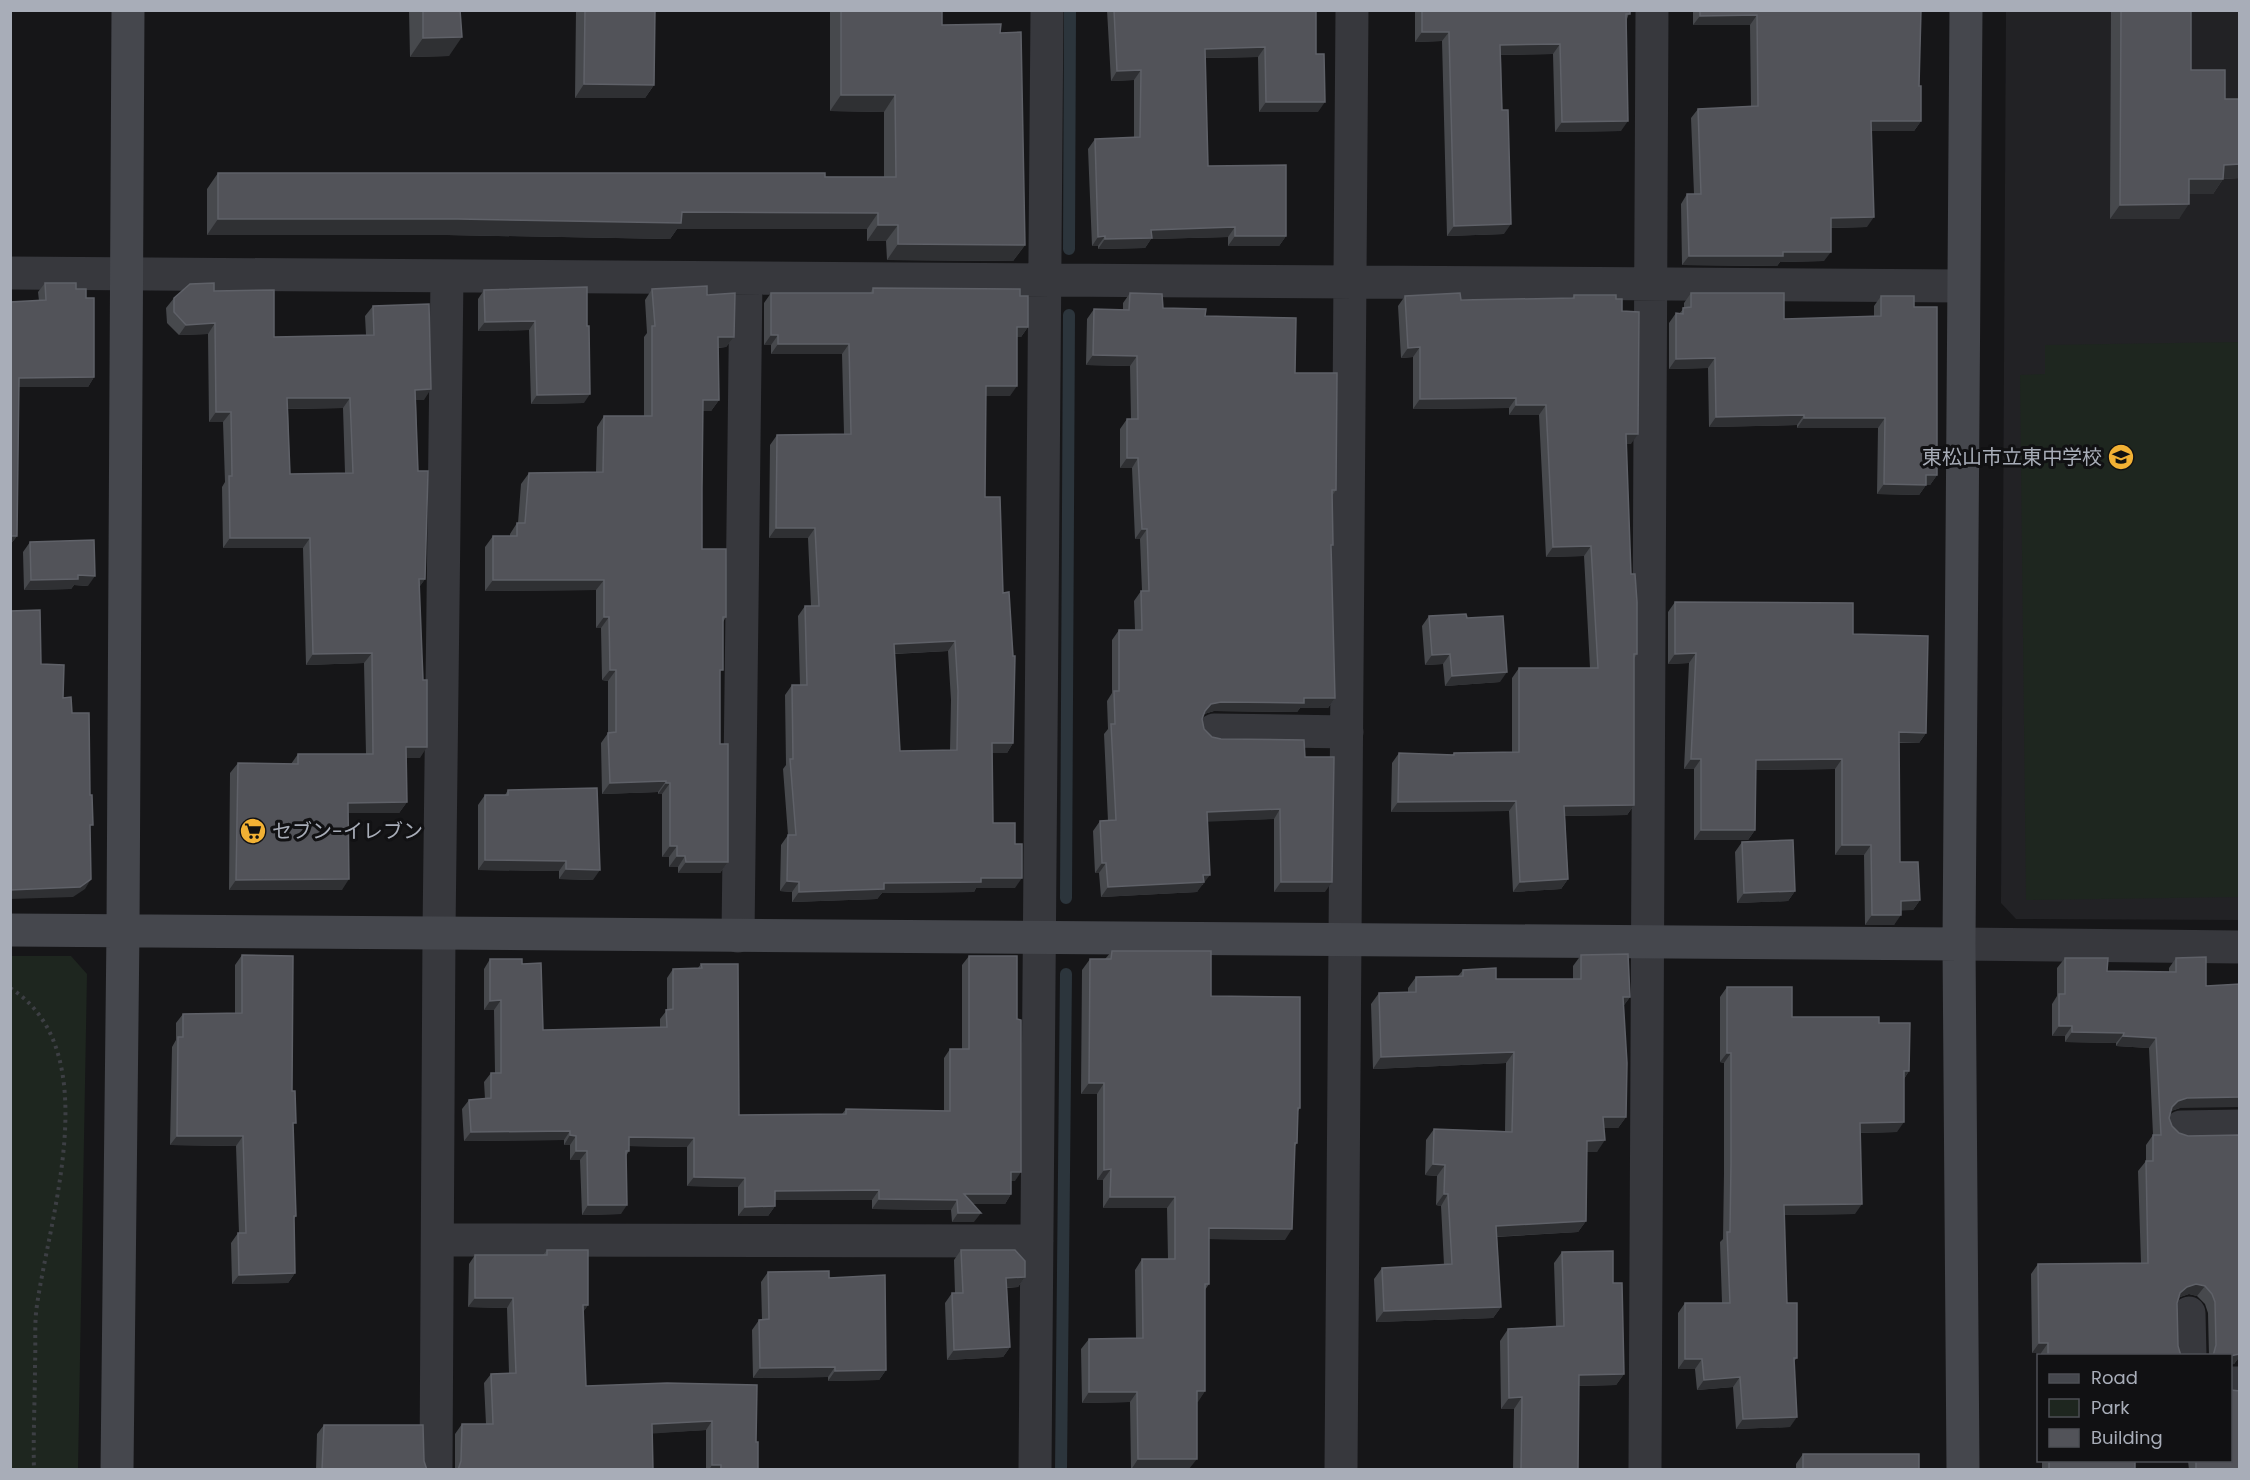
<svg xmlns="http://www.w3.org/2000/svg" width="2250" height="1480" font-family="Poppins,'Noto Sans JP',sans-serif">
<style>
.built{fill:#222225}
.green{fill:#1e261f}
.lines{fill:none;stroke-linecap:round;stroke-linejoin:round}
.stream{stroke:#2c353c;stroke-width:12}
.path{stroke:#3d3f44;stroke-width:4;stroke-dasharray:3 4.5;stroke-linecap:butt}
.street{stroke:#37383d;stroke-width:33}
.secondary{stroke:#45474d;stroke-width:33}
.wall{fill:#47494d;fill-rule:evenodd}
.shaded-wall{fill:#2f3033}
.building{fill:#525359;stroke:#5f6168;stroke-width:1.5;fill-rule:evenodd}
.labels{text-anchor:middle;stroke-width:6;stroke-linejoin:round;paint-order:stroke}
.poi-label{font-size:20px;fill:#a8adb8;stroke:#111113;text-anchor:end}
</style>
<rect width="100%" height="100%" fill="#161618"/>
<path class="built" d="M2006,11H2239V920L2016,919L2001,903Z"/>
<path class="green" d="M2239,342V897L2026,900L2020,375L2045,374V345Z
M11,956H71L87,974L78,1469H11Z"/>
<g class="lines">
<path class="stream" d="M1069,249L1070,10
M1066,898L1069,315
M1061,1470L1066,974"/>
<path class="path" d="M10,988C107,1049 50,1214 37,1305C34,1324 36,1345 35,1364C35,1399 33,1434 34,1470"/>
<path class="street" d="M10,273L1963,286
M1214,730L1347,732
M738,936L746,278
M1959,944L2240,947
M2181,1127L2240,1126
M438,1240L1037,1241
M2189,1313L2190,1356
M2230,1383H2240
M436,1470L439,932L447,276
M1035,1470L1047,10
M1341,1470L1352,10
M1645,1470L1652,10"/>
<path class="secondary" d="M10,930L1959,944
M117,1470L123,930L128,10
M1963,1470L1959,944L1966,10"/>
</g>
<path class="wall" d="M409,10H460L449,56L410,57Z
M576,10H655L654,85L645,98H575Z
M830,10H942V25L1000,33L1025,245L1013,261L887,260L886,241H867V229H677L670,239L447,235H207V189L218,173L884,177V112L830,111Z
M1107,10H1316V54L1318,112H1259L1258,57L1205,58L1208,166L1286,236L1279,246H1228V237L1151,239L1145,248L1098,249V246H1092L1088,149L1095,139L1134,137V80L1111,81Z
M1415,10H1630L1627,19L1621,131L1555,132L1553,54L1501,55L1504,234L1447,236L1442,41L1415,42Z
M1693,10H1921L1919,86L1921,121L1914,131H1871L1867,227L1831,228L1824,261L1780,262L1777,266L1682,265L1681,204L1687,194H1694L1691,118L1698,109L1751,106L1750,25H1693Z
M2111,10H2191V70L2225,99H2240V178L2223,179L2213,194H2189L2179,219H2110Z
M45,283L76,289L86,298L94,377L88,387H19L17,536L10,545V302L39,301L38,292Z
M587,287L584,403L531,404L529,330L478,331V299L484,290Z
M873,288L1020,296L1028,327L1021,337H1017L1010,396H986L985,497L1003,593L1013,743L1007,753H992L993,823L1015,888H976L974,892L882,893L877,899L792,902V892L780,891L781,845L788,835L783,769L786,765L785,695L792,685H800L798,616L805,606H811L808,538H769L770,445L777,435L844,434L842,354H771V345H764V303L771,293H870ZM948,651L951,700L950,750L900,751L895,654Z
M652,289L707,295L734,337L726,347L718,348L719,400L711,411H703L702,488V549L726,617L723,622L720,674V744L728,862L720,873H678V867H669V857H662V794H658V792L602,794L601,743L608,733V681L602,680L601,628H596V590L485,591V547L493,536H510V534L517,523H518L521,484L529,473L596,472L597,427L604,416H644V337L647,333L645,300Z
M214,291L274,337L366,335L365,316L373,306L424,400H416L418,471L425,579L419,587L420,758H406L407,802L399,813H348L342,890H229L230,773L238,763L291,764L298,754H366L364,663L306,665L303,548H223L222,487L225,482L223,422H209L208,334L179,335L167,323L166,308L174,298ZM343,408L345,473L290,474L288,409Z
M1130,293L1163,308L1205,316L1295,373L1336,490L1332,496L1331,548L1335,698L1328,708H1300L1297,712L1214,711L1204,714L1202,719L1204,729L1212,737L1305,757L1325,892H1274V819L1208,821L1203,885H1201L1197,892L1101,897L1099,873H1095L1093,831L1100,821H1108L1104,734L1108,729L1107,701L1112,693V640L1119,630H1135L1134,601L1141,591H1142L1140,539H1135L1132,468H1120V429L1127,419H1131L1130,366L1086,365L1087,319L1094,309L1123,310V303Z
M1691,293L1784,319L1874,316V306L1881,296L1914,307L1937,475L1930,485H1926L1919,495L1877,494L1878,428H1797V425L1709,427L1708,368L1669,369V323L1676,313L1679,314L1684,308V303Z
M1574,295L1631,444H1626L1631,574L1637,654L1634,659V805L1627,815L1565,816L1568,879L1561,889L1513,892L1509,811L1391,812L1392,763L1399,753L1452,755L1454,753L1512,752V678L1519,668H1590L1584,556L1546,557L1539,415H1509V408L1413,409V357L1401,358L1398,306L1405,296L1461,300L1572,298Z
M30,542L88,586L74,585L71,589L24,590L23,552Z
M1675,602L1853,634L1926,733L1919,743H1899L1900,862L1920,900L1913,910H1901L1894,925H1865L1864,855H1835V769L1756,770L1755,830L1748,840H1694V769H1684L1689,663L1668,664V612Z
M1429,616L1467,618L1500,682L1445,686L1443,664L1425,665L1422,626Z
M508,790L593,880L559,879V871L478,870V805L485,795H505Z
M1742,842L1795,891L1788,901L1737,903L1735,852Z
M1112,951L1211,996L1300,1108L1298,1111L1297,1143L1295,1146L1285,1240L1209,1239V1284L1205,1290V1391L1197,1402L1189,1469L1131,1470L1130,1402L1082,1403L1081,1349L1089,1339L1136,1338L1135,1270L1142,1259H1168L1167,1208H1103V1180H1097V1094H1081L1082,970L1090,959H1105Z
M242,955L292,1091L296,1216L294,1219L295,1273L288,1283L232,1284L231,1243L238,1233H239L236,1146L170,1145L172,1047L176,1040V1023L183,1014L235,1013V965Z
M1581,955L1630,997L1624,1005L1626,1117L1618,1128H1604L1597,1152H1587L1586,1221L1578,1232L1497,1237L1501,1307L1493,1318L1376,1322L1374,1279L1382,1268L1444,1265L1441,1206L1436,1205L1437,1176L1425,1175L1426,1140L1434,1129L1505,1131L1506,1063L1373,1069L1371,1004L1379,993L1408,992V988L1416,977L1458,976L1463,970L1496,979H1573V966Z
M969,956L1015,1181H1011V1194L1005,1204H973L974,1222H952L951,1210L872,1209V1200H775V1206L768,1216H738V1187L687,1186V1147L629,1146V1151L626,1156L621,1214L582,1215L580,1160H570V1145H564V1140L464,1141L462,1109L469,1100L485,1099L484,1082L491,1073H495L494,1010H484V969L490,959L522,964L543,1030L660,1028V1019L667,1010V978L673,969L698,968L701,964L739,1115L842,1114L846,1109L944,1111V1058L950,1049H962V965Z
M2065,958L2107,971L2169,972V968L2176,958L2180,1108L2171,1111L2169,1118L2172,1126L2179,1133L2188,1136L2240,1135V1356L2234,1364L2230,1356H2209L2208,1313L2205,1304L2197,1296L2189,1294L2180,1297L2177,1303L2178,1346L2181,1356H2041V1353H2032L2031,1274L2038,1264L2141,1263L2138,1171L2146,1161V1145L2153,1135L2149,1048L2116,1046V1043L2065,1042V1036H2052V1004L2057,996V968Z
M1727,987L1792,1017L1879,1023L1909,1071L1904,1079L1897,1132L1860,1133L1855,1214L1784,1215L1787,1303L1797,1358L1794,1361L1790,1427L1736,1429L1733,1387L1697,1390L1695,1369H1678V1313L1685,1303H1722L1720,1242L1723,1239L1724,1173V1063L1720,1062V997Z
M547,1250L588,1305L583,1312L586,1386L667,1383L756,1442L758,1470H706V1430L652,1433L653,1470H455V1434L462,1424H486L484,1383L491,1374L509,1373L507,1308L468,1307L469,1264L475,1255H543Z
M961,1250L1025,1277L1018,1287L1007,1288L1010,1347L1003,1357L947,1360L945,1303L952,1293H955L954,1260Z
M1562,1252L1613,1283L1624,1374L1616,1385L1579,1386L1578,1470H1513L1514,1409H1501L1500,1341L1508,1329L1556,1327L1554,1263Z
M768,1272L829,1278L886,1370L879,1380L828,1381V1377L753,1378L752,1330L759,1320H762L761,1282Z
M324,1425L424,1461L427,1470H316L317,1434Z
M1803,1454L1919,1470H1796V1464Z
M2042,1461H2135V1470H2042Z
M2188,1461H2230L2240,1470H2189Z"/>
<path class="shaded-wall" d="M1757,15L1750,25H1693L1700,16Z
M1422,32H1449L1442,41L1415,42Z
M462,37L449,56L410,57L423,38Z
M1560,44L1553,54L1493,55L1500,45Z
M1265,47L1258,57L1198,58L1205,49Z
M1141,70L1134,80L1111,81L1117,71Z
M584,84L654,85L645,98H575Z
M841,95H895L884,112L830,111Z
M1266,102H1325L1318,112H1259Z
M1628,121L1621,131L1555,132L1562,122Z
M1871,121H1921L1914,131H1864Z
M2240,164V178L2220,179H2223L2213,194H2179L2189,179L2224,165Z
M2189,204L2179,219H2110L2120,205Z
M682,212L878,213L867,229H677L670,239L447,235H207L218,219Z
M1874,217L1867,227L1824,228L1831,218Z
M1511,224L1504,234L1447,236L1454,226Z
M878,225H898L886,241H867Z
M1235,227L1228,237L1151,239L1145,248L1098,249L1105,239L1151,230Z
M1105,236L1098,246H1092L1098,237Z
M1235,236H1286L1279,246H1228Z
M898,244L1025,245L1013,261L887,260Z
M1783,252H1831L1824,261L1780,262L1777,266L1682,265L1689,256Z
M535,321L529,330L478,331L485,322Z
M215,323L208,334L179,335L186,325Z
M1017,327H1028L1021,337H1010Z
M771,335H778L771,345H764Z
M718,337H734L726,347L711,348Z
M778,344H849L842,354H771Z
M1420,347L1413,357L1401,358L1408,348Z
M1093,355L1137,356L1130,366L1086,365Z
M1715,358L1708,368L1669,369L1676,359Z
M94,377L88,387H12L19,378Z
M986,386H1017L1010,396H979Z
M431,389L424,400H408L415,390Z
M590,394L584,403L531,404L537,395Z
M287,398H350L343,408L280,409Z
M1516,398L1509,408L1413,409L1420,399Z
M703,400H719L711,411H695Z
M1516,405H1546L1539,415H1509Z
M216,412H231L223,422H209Z
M1804,415L1797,425L1709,427L1716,417Z
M1804,418H1885L1878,428H1797Z
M1626,434H1638L1631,444H1619Z
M1127,458H1138L1132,468H1120Z
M1926,475H1937L1930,485H1926L1919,495L1877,494L1884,484Z
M776,528H815L808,538H769Z
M1142,529H1147L1140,539H1135Z
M10,536H17L10,545Z
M230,538H310L303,548H223Z
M1591,546L1584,556L1546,557L1553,547Z
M78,575L95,576L88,586L74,585L71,589L24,590L31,580Z
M419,579H425L418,589Z
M493,580H604L596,590L485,591Z
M604,617H609L601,628H596Z
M955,641L948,651L887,654L894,644Z
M372,653L364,663L306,665L313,654Z
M1696,653L1689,663L1668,664L1675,654Z
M1450,654L1443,664L1425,665L1432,655Z
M610,670H616L608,681L602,680Z
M1507,672L1500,682L1445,686L1452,676Z
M1304,698H1335L1328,708H1300L1297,712L1214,711L1204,714L1198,721L1205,711L1211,704L1221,702Z
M1899,732L1926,733L1919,743L1892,742Z
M992,743H1013L1007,753H985Z
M406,747H427L420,758H399Z
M1691,759H1701L1694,769H1684Z
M1842,759L1835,769L1749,770L1756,760Z
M666,781L658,792L602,794L610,783Z
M666,783H670L662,794H658Z
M1516,801L1509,811L1391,812L1398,802Z
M407,802L399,813H341L348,803Z
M1634,805L1627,815L1557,816L1564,806Z
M1280,809L1274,819L1201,822L1207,812Z
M1701,830H1755L1748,840H1694Z
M1842,845H1871L1864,855H1835Z
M670,846H677L669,857H662Z
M677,856H685L678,867H669Z
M485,860L566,861L559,871L478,870Z
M686,862H728L720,873H678Z
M1102,863H1106L1099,873H1095Z
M566,869L600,870L593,880L559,879Z
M1203,875H1210L1197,892L1101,897L1108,887Z
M981,878H1022L1015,888H976L974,892L882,893L877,899L792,902L799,892L884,883Z
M91,879L85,889L73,897L10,899V890Z
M349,879L342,890H229L236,880Z
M1568,879L1561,889L1513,892L1520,882Z
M787,881L799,882L792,892L780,891Z
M1281,882H1332L1325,892H1274Z
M1795,891L1788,901L1737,903L1744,893Z
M1920,900L1913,910L1894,911L1901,901Z
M1872,915H1901L1894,925H1865Z
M1623,997H1630L1622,1008Z
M501,1000L494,1010H484L490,1001Z
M2059,1026H2072L2065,1036H2052Z
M2072,1032L2124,1033L2116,1043L2065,1042Z
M2123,1036L2156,1038L2149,1048L2116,1046Z
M1514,1052L1506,1063L1373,1069L1381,1057Z
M1727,1053H1731L1724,1063L1720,1062Z
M1904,1071H1909L1902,1081Z
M1089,1083H1104L1097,1094H1081Z
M2240,1097V1107L2180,1108L2171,1111L2172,1107L2178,1101L2187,1098Z
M1603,1117H1626L1618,1128H1596Z
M1904,1122L1897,1132L1853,1133L1860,1123Z
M570,1131L564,1140L464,1141L471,1132Z
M570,1135L576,1136L570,1145H564Z
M177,1136H243L236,1146L170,1145Z
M629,1137L694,1138L687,1147L622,1146Z
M1605,1140L1597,1152H1579L1587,1141Z
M576,1151H587L580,1160H570Z
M1433,1164L1445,1165L1437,1176L1425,1175Z
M1111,1169L1103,1180H1097L1104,1170Z
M1011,1172H1021L1015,1181H1004Z
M694,1177L745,1178L738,1187L687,1186Z
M879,1190L872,1200H768L775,1191Z
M964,1194H1011L1005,1204H958Z
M1444,1194H1448L1441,1206L1436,1205Z
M1110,1197H1175L1167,1208H1103Z
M879,1199L957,1200L951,1210L872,1209Z
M1862,1204L1855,1214L1777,1215L1784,1205Z
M588,1205H627L621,1214L582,1215Z
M775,1206L768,1216H738L745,1207Z
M958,1213H981L974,1222H952Z
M1586,1221L1578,1232L1489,1237L1496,1226Z
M1209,1228L1292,1229L1285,1240L1201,1239Z
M295,1273L288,1283L232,1284L239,1275Z
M1025,1277L1018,1287L999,1288L1006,1278Z
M2196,1284L2205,1286L2197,1296L2189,1294L2180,1297L2173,1304L2180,1293L2187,1287Z
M475,1298H513L507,1308L468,1307Z
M583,1305H588L581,1315Z
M1501,1307L1493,1318L1376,1322L1384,1311Z
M2039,1343H2048L2041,1353H2032Z
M1010,1347L1003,1357L947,1360L954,1350Z
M2240,1354V1356L2234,1364L2230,1365V1356Z
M1685,1359H1702L1695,1369H1678Z
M835,1367L828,1377L753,1378L760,1368Z
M886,1370L879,1380L828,1381L835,1371Z
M1624,1374L1616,1385L1571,1386L1579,1375Z
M1740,1377L1733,1387L1697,1390L1704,1380Z
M1197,1391H1205L1198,1402H1189Z
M1089,1392H1137L1130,1402L1082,1403Z
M1522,1397L1514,1409H1501L1509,1398Z
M1797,1417L1790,1427L1736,1429L1743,1419Z
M712,1421L706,1430L646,1434L652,1424Z
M1138,1459H1197L1189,1469L1131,1470Z
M712,1465H721L719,1470H709Z"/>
<path class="building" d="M423,10H460L462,37L423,38Z
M585,10H655L654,85L584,84Z
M841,10H942V25L1001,24L1000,33L1021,32L1025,245L898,244V225H878V213L682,212L681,223L458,219H218V173H825V177H896L895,95H841Z
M1114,10H1316V54H1324L1325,102H1266L1265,47L1205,49L1208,166L1286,165V236H1235V227L1151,230L1152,238L1105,239V236L1098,237L1095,139L1140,137L1141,70L1117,71Z
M1422,10H1630V14H1626L1628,121L1562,122L1560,44L1500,45L1502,110H1508L1511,224L1454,226L1449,32H1422Z
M1700,10H1921L1919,86H1921V121H1871L1874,217L1831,218V252H1783V256H1689L1687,194H1701L1698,109L1758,106L1757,15L1700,16Z
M2121,10H2191V70H2225V99H2240V164L2224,165L2223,179H2189V204L2120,205Z
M45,283H76V289H86V298H94V377L19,378L17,536H10V302L46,300Z
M214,283V291L274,290V337L374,335L373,306L429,304L431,389L415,390L418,471H428L425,579H419L423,680H427V747H406L407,802L348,803L349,879L236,880L238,763L298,764V754H373L372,653L313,654L310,538H230L229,476H232L231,412H216L215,323L186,325L174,312V298L190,284ZM287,398H350L353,473L290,474Z
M707,286V295L735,293L734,337H718L719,400H703L702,488V549H726V617H723V670H720V744H728V862H686L685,856H677V846H670V783H666V781L610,783L608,733L616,732V670H610L609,617H604V580H493V536H517V523H525L529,473L603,472L604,416H652V326H655L652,289Z
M587,287V326H589L590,394L537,395L535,321L485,322L484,290Z
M873,288L1020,289V296H1028V327H1017V386H986L985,497H1000L1003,593L1009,592L1013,656H1015L1013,743H992L993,823H1015V844H1022V878H981V882L884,883V889L799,892V882L787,881L788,835H796L790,759H793L792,685H807L805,606H819L815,528H776L777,435L851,434L849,344H778V335H771V293H873ZM955,641L958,691L957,750L900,751L894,644Z
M1130,293L1162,294L1163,308L1206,309L1205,316L1296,318L1295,373H1337L1336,490H1332L1333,545H1331L1335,698H1304V703L1221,702L1211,704L1205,711L1202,719L1204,729L1212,737L1221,739L1304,740L1305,757H1334L1332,882H1281L1280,809L1207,812L1210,875H1203L1204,882L1108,887L1106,863H1102L1100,821L1116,820L1111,724H1115L1114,691H1119V630H1142L1141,591H1149L1147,529H1142L1138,458H1127V419H1138L1137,356L1093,355L1094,309L1129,310Z
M1460,293L1461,300L1574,298V295H1616V299H1622V311L1639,312L1638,434H1626L1631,574H1635L1637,602V654H1634V805L1564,806L1568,879L1520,882L1516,801L1398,802L1399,753L1454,755V753L1519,752V668H1598L1591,546L1553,547L1546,405H1516V398L1420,399V347L1408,348L1405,296Z
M1691,293H1784V319L1881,316V296H1914V307H1937V475H1926V485L1884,484L1885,418H1804V415L1716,417L1715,358L1676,359V313L1683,314V308L1691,307Z
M94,540L95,576L78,575V579L31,580L30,542Z
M1675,602L1853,603V634L1928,636L1926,733L1899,732L1900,862H1918L1920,900L1901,901V915H1872L1871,845H1842V759L1756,760L1755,830H1701V759H1691L1696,653L1675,654Z
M40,610L41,664L64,665L63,698L71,697L72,713H89L90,795H92L93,825H90L91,879L80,887L10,890V611Z
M1466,614L1467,618L1503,616L1507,672L1452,676L1450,654L1432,655L1429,616Z
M597,788L600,870L566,869V861L485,860V795H508V790Z
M1793,840L1795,891L1744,893L1742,842Z
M1112,951H1211V996L1300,997V1108H1298L1297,1143H1295L1292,1229L1209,1228V1284H1205V1391H1197V1459H1138L1137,1392H1089V1339L1143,1338L1142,1259H1175V1197H1110L1111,1169L1104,1170V1083H1089L1090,959H1111Z
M1628,954L1630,997H1623L1627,1063L1626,1117H1603L1605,1140L1587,1141L1586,1221L1496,1226L1501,1307L1384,1311L1382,1268L1452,1264L1448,1194H1444L1445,1165L1433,1164L1434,1129L1512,1132L1514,1052L1381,1057L1379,993L1416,992V977L1463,976V970L1496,968V979H1581V955Z
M242,955L293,956L292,1091H295L296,1123H293L296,1216H294L295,1273L239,1275L238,1233H246L243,1136H177L178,1037H183V1014L242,1013Z
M969,956H1017V1019L1021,1020V1172H1011V1194H964L981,1213H958L957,1200L879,1199V1190L775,1191V1206L745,1207V1178L694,1177V1138L629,1137V1151H626L627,1205H588L587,1151H576V1136L570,1135V1131L471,1132L469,1100L491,1098V1073H501V1000L490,1001V959H522V964L541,963L543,1030L667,1027L666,1010L673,1009V969L702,968L701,964H738L739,1115L846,1114V1109L950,1111V1049H969Z
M2206,957V986L2240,984V1097L2187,1098L2178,1101L2172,1107L2169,1118L2172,1126L2179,1133L2188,1136L2240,1135V1354L2230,1356H2213L2216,1345L2215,1302L2212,1294L2205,1286L2196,1284L2187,1287L2180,1293L2177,1303L2178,1346L2181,1356H2048V1343H2039L2038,1264L2148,1263L2146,1161H2153V1135H2161L2156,1038L2123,1036L2124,1033L2072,1032V1026H2059V994H2065V958H2108L2107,971L2176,972V958Z
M1727,987H1792V1017H1879V1023H1910L1909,1071H1904V1122L1860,1123L1862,1204L1784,1205L1787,1303H1797V1358H1794L1797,1417L1743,1419L1740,1377L1704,1380L1702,1359H1685V1303H1730L1727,1232H1730L1731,1163V1053H1727Z
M547,1250H588V1305H583L586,1386L667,1383L757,1385L756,1442H758V1470H721V1465H712V1421L652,1424L653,1470H458L461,1461L462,1424H493L491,1374L516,1373L513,1298H475V1255H547Z
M961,1250H1015L1025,1261V1277L1006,1278L1010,1347L954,1350L952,1293H963Z
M1613,1251V1283H1622L1624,1374L1579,1375L1578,1470L1521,1469L1522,1397L1509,1398L1508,1329L1564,1326L1562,1252Z
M829,1271V1278L885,1275L886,1370L835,1371V1367L760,1368L759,1320L769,1319L768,1272Z
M2230,1390L2240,1391V1470H2196V1461H2230Z
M324,1425H423L424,1461L427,1470H322Z
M1803,1454H1919V1470H1803Z
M2049,1461H2135V1470H2049Z"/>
<defs>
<g id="school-disc" transform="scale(1.35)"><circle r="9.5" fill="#f2b134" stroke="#111113"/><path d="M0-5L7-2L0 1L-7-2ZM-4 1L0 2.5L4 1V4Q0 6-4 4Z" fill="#111"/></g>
<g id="supermarket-disc" transform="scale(1.35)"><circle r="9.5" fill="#f2b134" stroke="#111113"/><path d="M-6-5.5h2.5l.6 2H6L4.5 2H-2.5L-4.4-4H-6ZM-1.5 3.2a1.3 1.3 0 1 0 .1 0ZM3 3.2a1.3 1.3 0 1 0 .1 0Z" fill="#111"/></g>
</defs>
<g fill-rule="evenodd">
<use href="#school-disc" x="2121" y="457"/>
<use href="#supermarket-disc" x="253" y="831"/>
</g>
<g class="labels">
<g class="poi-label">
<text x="2102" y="464">東松山市立東中学校</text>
<text x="272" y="838" text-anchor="start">セブン-イレブン</text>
</g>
</g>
<rect width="2250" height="1480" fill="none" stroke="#a8adb8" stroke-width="24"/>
<rect x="2037" y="1354" width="195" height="108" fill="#111113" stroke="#4d4f55" stroke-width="1.5"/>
<rect x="2049" y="1374" width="30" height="9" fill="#45474d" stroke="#4d4f55" stroke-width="1.5"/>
<text x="2091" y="1384" font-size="18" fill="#a8adb8">Road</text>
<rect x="2049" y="1399" width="30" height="18" fill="#1e261f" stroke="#4d4f55" stroke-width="1.5"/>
<text x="2091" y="1414" font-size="18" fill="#a8adb8">Park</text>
<rect x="2049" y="1429" width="30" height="18" fill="#525359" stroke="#4d4f55" stroke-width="1.5"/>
<text x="2091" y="1444" font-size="18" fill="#a8adb8">Building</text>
</svg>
